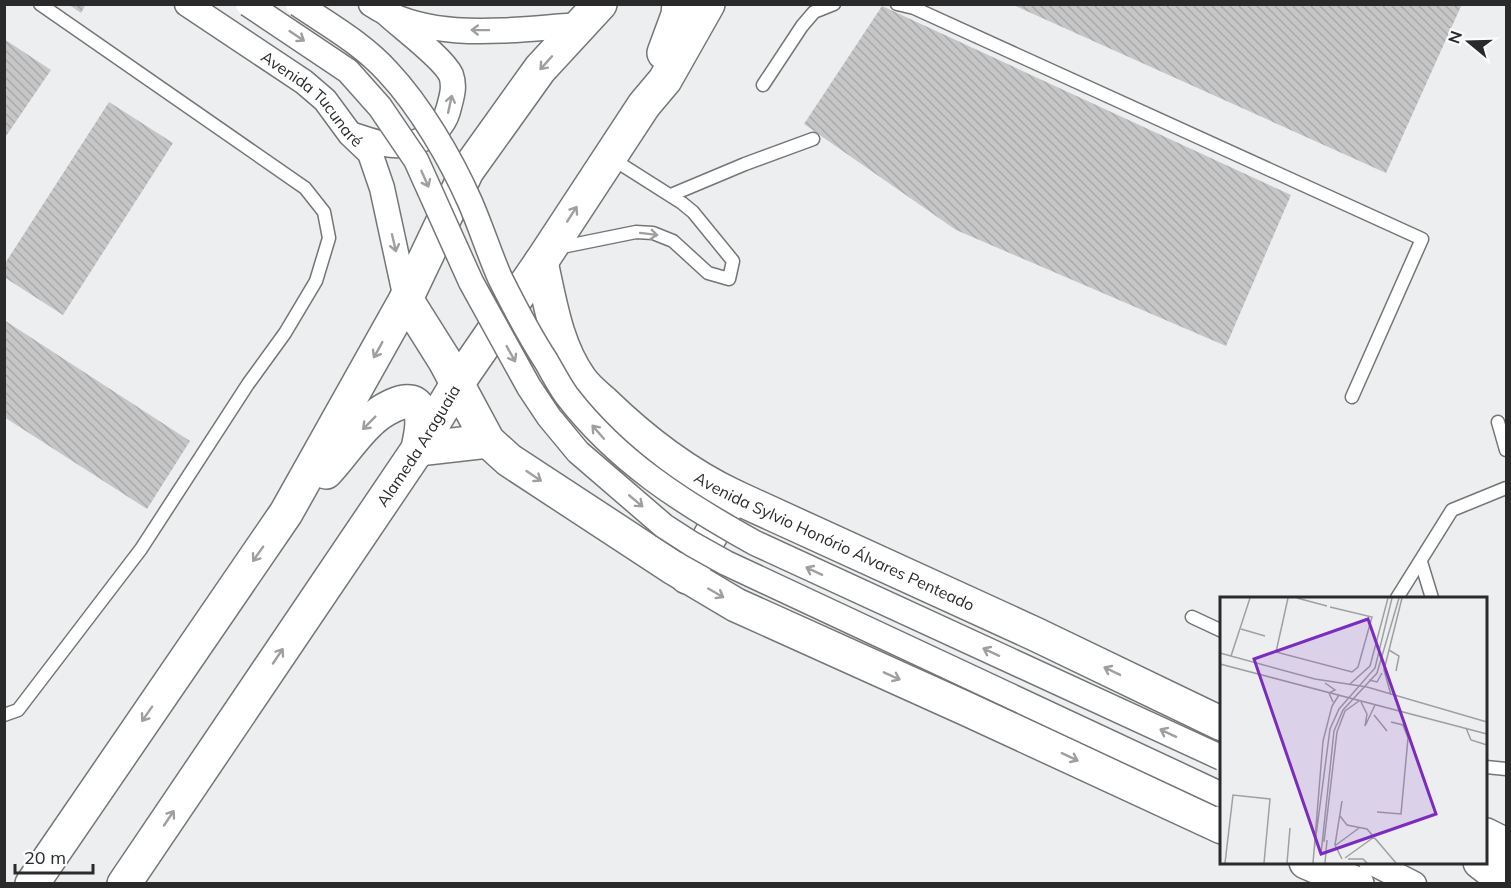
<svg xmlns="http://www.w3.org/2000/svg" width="1511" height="888" font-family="Mulish,sans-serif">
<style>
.building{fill:url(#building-back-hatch)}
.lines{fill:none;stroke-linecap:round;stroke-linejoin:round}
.lane-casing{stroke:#747577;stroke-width:15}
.street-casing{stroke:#747577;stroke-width:27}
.secondary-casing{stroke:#747577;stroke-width:36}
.lane{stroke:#fff;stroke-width:12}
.street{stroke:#fff;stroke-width:24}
.secondary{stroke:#fff;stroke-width:33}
.street-bridge-casing{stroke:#747577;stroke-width:27;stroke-linecap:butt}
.street-bridge{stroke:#fff;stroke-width:24}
.oneway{stroke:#9f9fa0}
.labels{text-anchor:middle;stroke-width:5;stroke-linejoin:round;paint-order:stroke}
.street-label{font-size:16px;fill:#2a2a2b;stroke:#fafcfe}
.inset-road{fill:none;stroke:#9fa0a1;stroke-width:1.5}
.view{fill:#7b2cbf;fill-opacity:0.15;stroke:#7b2cbf;stroke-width:3}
.inset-edge{fill:none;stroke:#2a2a2b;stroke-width:3}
</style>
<defs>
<pattern id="building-back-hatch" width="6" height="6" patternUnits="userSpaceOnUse" patternTransform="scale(1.5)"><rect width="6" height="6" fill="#c7c6c7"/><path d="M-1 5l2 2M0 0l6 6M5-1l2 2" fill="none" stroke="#abaaab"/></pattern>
</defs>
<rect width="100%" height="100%" fill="#edeef0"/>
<path class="building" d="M68,4H86L81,13Z
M1011,4H1462L1386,173Z
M882,6L1291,195L1226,346L956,230L804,124Z
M4,39L51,70L4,139Z
M109,102L173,143L63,315L4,277V265Z
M4,320L190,441L147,509L4,417Z"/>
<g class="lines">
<g class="lane-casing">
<path id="lane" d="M897,4L914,8L1422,239L1352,397
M763,85L802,26L814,12L834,4
M671,195L745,164L813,139
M557,248L636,232L653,233L673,241L708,273L729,279L733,261L693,212L682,203L611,158
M1498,422L1506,450
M1421,562L1432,598
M1397,598L1452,510L1506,488
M1192,617L1222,631
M4,715L18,710L141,549L248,384L285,333L316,281L329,238L324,212L305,188L40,4
M1486,767L1506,769"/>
</g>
<g class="street-casing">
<g id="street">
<path id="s1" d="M187,4L304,82L325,100L350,134L370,153L382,188L406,299"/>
<path d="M371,4C431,44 513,29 581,25"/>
<path d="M353,135C363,138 373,142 384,144C412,149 443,136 449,107C452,96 455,86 451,75C443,58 402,28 387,14"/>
<path d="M1371,862L1414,884"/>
</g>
</g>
<g class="secondary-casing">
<g id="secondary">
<path d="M664,53L678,15L679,4"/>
<path id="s2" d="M541,262C550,302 556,345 580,379C586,388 595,395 603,402C641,439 685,473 733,496L1035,634L1222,724"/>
<path d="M406,299L445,361L488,441L509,460L672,567L736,605L969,710L1222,827"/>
<path d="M326,472C341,456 353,437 369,422C378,413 408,392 418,407C426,419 420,436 418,449L488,441"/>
<path d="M687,577L733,496"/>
<path d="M1486,835L1506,845"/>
<path d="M1306,862L1357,884"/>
<path d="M1480,862L1506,882"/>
<path d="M32,884L286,513L406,299L467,171L540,69L600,4"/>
<path id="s3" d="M124,884L418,449L457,384L541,262L644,105L665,80L708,4"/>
</g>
</g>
<use href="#lane" class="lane"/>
<use href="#street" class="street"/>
<use href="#secondary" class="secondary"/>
<g class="street-bridge-casing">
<path id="street-bridge" d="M248,4L348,71L380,107L416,160L471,282L529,387L549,417L578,452L664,526L692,544L726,563L1222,795
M298,4C329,25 363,44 388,72C420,106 451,159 470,202C481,227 489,253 500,278C514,306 529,335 546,361C553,373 559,385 567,396C618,462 683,503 755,543L1222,758"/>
</g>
<use href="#street-bridge" class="street-bridge"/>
</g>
<defs><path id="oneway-shaft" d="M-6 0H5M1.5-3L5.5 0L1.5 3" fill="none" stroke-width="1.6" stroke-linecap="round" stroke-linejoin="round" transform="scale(1.5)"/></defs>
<g class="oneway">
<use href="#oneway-shaft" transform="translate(480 30) rotate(-179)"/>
<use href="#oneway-shaft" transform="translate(297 36) rotate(34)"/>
<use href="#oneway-shaft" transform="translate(546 63) rotate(132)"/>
<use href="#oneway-shaft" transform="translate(450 104) rotate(-78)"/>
<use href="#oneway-shaft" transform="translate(425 179) rotate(66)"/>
<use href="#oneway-shaft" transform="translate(572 214) rotate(-57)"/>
<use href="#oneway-shaft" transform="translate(649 234) rotate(7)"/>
<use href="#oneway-shaft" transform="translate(394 243) rotate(77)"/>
<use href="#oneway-shaft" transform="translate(378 350) rotate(119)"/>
<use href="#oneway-shaft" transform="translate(511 354) rotate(61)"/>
<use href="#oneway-shaft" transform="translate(369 423) rotate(135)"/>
<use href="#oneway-shaft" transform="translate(598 432) rotate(-131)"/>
<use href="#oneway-shaft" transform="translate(534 476) rotate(34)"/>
<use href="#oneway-shaft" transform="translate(636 501) rotate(40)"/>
<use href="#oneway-shaft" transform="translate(258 554) rotate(125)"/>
<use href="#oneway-shaft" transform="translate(814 571) rotate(-155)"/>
<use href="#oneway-shaft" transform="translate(716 593) rotate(30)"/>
<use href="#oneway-shaft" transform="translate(991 652) rotate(-155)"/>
<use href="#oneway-shaft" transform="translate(278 656) rotate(-56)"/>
<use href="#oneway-shaft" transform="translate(1112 671) rotate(-154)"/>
<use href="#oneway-shaft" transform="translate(892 676) rotate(24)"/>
<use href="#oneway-shaft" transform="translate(147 714) rotate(125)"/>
<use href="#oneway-shaft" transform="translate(1168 733) rotate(-155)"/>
<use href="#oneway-shaft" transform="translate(1070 757) rotate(25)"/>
<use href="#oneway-shaft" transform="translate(169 818) rotate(-56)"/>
</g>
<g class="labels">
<g class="street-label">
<text dy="6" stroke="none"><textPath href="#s1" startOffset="158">Avenida Tucunaré</textPath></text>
<text dy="6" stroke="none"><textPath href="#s3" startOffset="528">Alameda Araguaia</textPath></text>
<text dy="6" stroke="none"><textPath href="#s2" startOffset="429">Avenida Sylvio Honório Álvares Penteado</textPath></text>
</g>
</g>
<g transform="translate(1220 597)">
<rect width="267" height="267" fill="#edeef0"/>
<path class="inset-road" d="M68,1L56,55L132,75L138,70L152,20L110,10M77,1L107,9M21,32L45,39M169,53L179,59L176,74M0,56L95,82L147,90L267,125M11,59L30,1M0,67L267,137M149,83L157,85L162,76M105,86L115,93L109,96L113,105M130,87L150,69L168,1M171,98L164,73L182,1M141,105L147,117L145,129M154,118L167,134M145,129L155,108M246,131L251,143L267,148M157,215L181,217L188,141L183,128L171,125M120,219L127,228L147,232L176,266M104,245L117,135L125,114L139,104M116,248L139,231M94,254L110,132L119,112L155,71L172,1M101,257L114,134L123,113L157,76L179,1M125,261L161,235M122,262L115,248L122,204M128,262H143L147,266M5,266L13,198L50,202L44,266M67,266L70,231M93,266L103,144L112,109L119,98M105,266L107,243"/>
<path class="view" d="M148,22L216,217L101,257L34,62Z"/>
<rect width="267" height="267" class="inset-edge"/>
</g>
<rect width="1511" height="888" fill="none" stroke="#2a2a2b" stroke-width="12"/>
<g transform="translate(1469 42) rotate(289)" stroke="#fafcfe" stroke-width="4.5" paint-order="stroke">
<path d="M0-4.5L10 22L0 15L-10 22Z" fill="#2a2a2b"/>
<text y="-9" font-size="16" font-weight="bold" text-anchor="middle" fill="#2a2a2b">N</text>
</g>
<path d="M15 864v9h78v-9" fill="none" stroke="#2a2a2b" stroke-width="3"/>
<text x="24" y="864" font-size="18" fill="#2a2a2b" stroke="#fafcfe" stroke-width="4.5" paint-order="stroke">20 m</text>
</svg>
